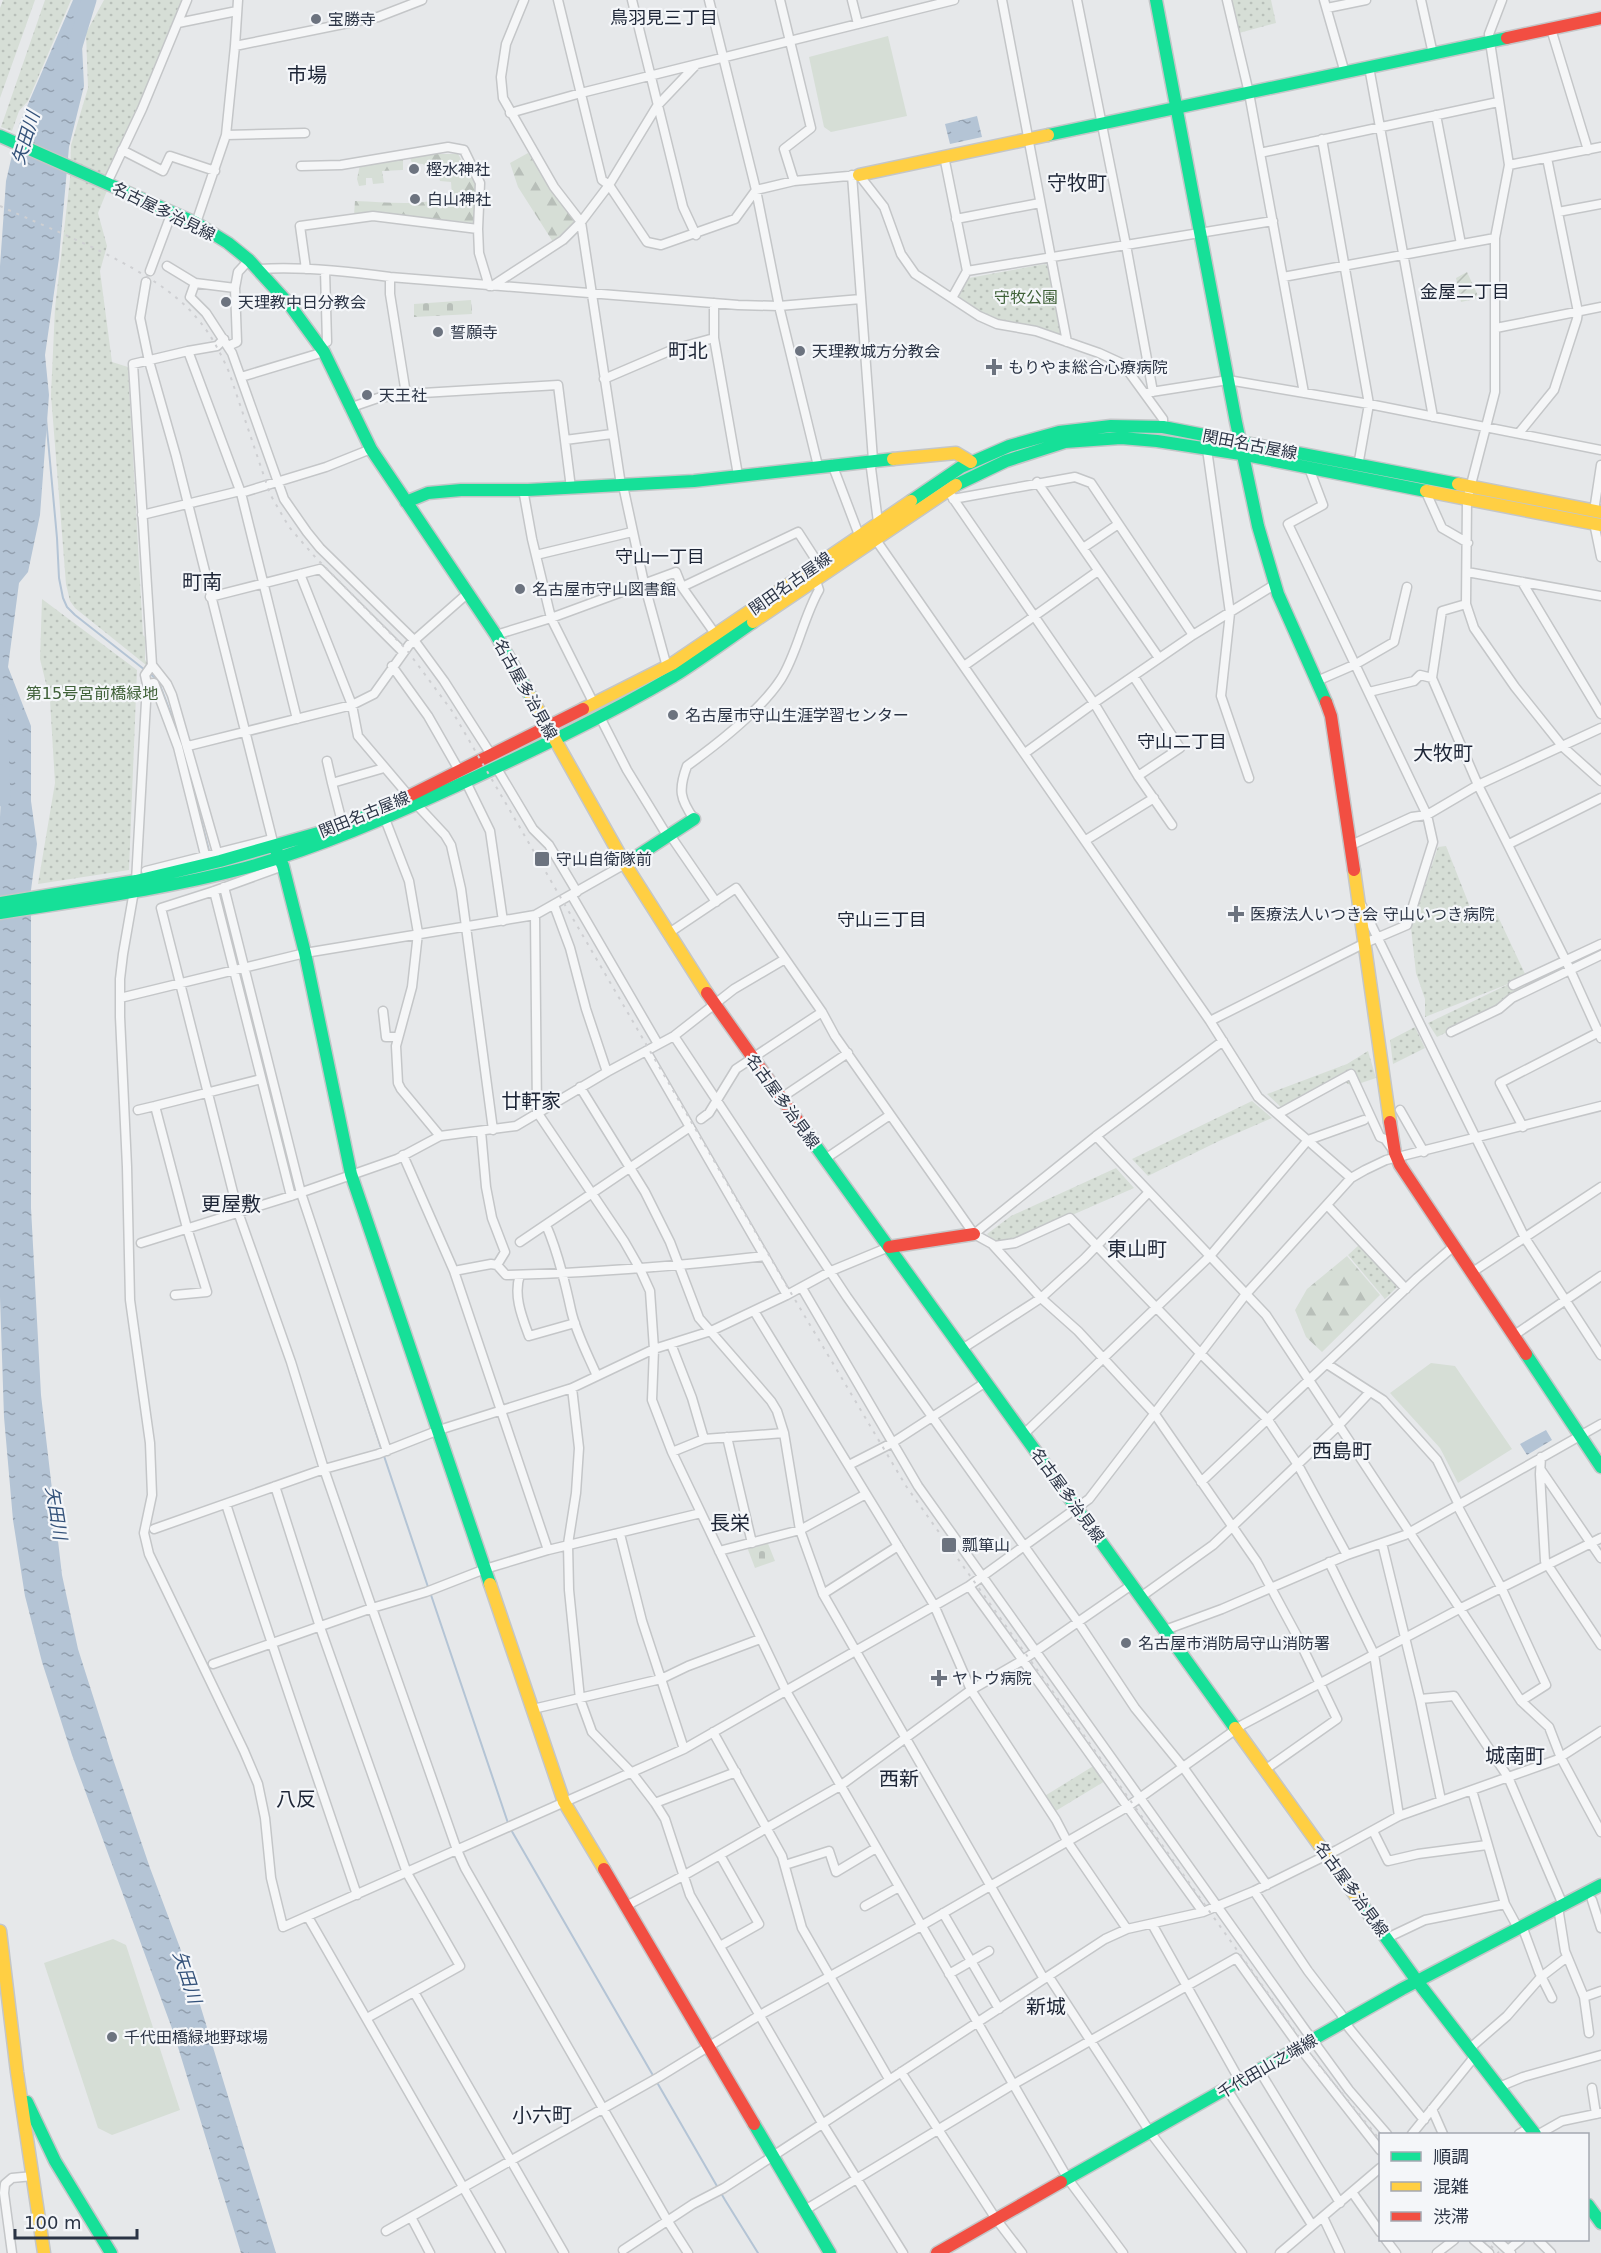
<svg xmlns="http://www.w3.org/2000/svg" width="1601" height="2253" font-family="'DejaVu Sans','Noto Sans JP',sans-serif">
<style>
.forest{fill:url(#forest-firs)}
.cemetery{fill:url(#cemetery-stones)}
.park{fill:url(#park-dots)}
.garden{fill:url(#garden-furrows)}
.pitch{fill:#d6ded6}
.water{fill:url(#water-ripples)}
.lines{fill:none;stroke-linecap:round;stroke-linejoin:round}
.stream{stroke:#b4c4d5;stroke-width:2}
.river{stroke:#b4c4d5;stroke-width:15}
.street-casing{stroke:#c4c6c8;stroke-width:11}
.fast-casing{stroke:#c4c6c8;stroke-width:15}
.slow-casing{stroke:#c4c6c8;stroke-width:15}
.jam-casing{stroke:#c4c6c8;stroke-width:15}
.street{stroke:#f5f6f7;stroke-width:8}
.fast{stroke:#16e098;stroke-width:12}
.slow{stroke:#ffcf43;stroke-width:12}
.jam{stroke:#f24e42;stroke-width:12}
.rail{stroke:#cecfd2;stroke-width:2;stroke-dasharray:3 6;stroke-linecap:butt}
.poi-dot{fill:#6c737f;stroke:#f4f6f9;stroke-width:2}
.labels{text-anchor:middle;stroke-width:4.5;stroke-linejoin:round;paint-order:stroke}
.poi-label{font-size:16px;fill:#2b3445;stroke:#f4f6f9;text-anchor:start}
.street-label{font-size:16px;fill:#2b3445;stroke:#f4f6f9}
.park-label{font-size:16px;fill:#3f6138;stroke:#f4f6f9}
.neighbourhood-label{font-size:18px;fill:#1d2536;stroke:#f4f6f9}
.water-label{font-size:18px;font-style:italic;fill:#34527a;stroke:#f4f6f9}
.quarter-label{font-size:20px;fill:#1d2536;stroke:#f4f6f9}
</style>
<defs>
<pattern id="forest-firs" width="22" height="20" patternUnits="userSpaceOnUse" patternTransform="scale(1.5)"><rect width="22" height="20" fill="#d6ded6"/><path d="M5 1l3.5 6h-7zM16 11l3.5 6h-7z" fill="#b8bfb9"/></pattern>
<pattern id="cemetery-stones" width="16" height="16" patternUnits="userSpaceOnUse" patternTransform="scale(1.5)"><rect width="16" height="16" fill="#d6ded6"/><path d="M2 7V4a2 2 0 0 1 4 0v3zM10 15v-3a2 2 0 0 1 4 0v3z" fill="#b8bfb9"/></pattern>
<pattern id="park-dots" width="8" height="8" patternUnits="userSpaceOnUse" patternTransform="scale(1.5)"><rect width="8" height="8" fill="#d6ded6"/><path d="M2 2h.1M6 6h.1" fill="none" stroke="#b8bfb9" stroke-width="1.8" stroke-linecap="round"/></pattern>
<pattern id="garden-furrows" width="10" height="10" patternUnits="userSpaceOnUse" patternTransform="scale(1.5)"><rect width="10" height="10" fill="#d6ded6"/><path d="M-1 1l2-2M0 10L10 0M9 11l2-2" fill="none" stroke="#b8bfb9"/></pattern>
<pattern id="water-ripples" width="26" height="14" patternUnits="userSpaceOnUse" patternTransform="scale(1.5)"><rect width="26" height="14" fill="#b4c4d5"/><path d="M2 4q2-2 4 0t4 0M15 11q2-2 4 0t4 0" fill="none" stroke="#93a0af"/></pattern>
</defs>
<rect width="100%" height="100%" fill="#e6e8ea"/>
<path class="forest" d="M528,153L575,221L553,242L518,187L510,163Z
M434,154H458L476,185L474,223L374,212L354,215L355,201C388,202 420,207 452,196L451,182L440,181L439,176L431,174L423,164L412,163L410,158Z
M403,159V170L382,171L384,183L373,184L372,178H366V185L359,186L357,179L360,165Z
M1347,1256L1380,1295L1322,1352L1306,1337L1295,1310L1307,1289Z"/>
<path class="cemetery" d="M471,300L472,314L414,317V304Z
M767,1541L775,1561L755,1568L747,1547Z"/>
<path class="park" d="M3,0H35L0,98V8Z
M45,0H71L28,101L19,111L12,131L1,127Z
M104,0H184L98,213L107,246L100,271L112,362L128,367L143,635L145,637V660L148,663L146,665L75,608L70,601L66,584L51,395L55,308L70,179L71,145L88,88L86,33Z
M1232,0H1271L1276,23L1239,33Z
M1045,264L1049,267L1063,332L1059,336L1021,324L986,317L958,299L957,296L969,278Z
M42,599L137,670L129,870L38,884L55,783L50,700L40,659Z
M1446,846L1474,917L1494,908L1526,976L1556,961L1563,975L1437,1037L1428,1023L1513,982L1425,1017V999L1416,973L1411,928L1438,847Z
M1415,1027L1425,1048L1393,1064L1390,1040Z
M1368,1051L1376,1078L1352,1086L1341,1080L1287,1113L1267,1094L1347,1064Z
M1252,1101L1272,1118L1219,1141L1148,1176L1132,1159Z
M1116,1168L1134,1188L1015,1240L996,1243L987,1234L1011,1216Z
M1359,1245L1397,1287L1385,1299L1348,1255Z
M1095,1765L1105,1781L1054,1812L1043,1797Z"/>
<path class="garden" d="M1467,272L1479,298L1461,302L1456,278Z"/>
<path class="pitch" d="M888,36L907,116L831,132L824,127L809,57Z
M1431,1363L1455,1366L1512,1449L1458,1483L1440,1448L1390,1393Z
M113,1939L126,1945L180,2110L112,2135L98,2128L44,1963Z"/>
<path class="water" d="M73,0H89L81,24L84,86L69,147L59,258L45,355L49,395L40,515L28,572L19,583L8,667L31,726V801L37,844L31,890V1208L41,1395L62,1575L78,1649L112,1756L150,1868L194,1985L276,2253H241L174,2034L72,1755L42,1662L25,1596L13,1520L4,1417L0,1297V817L4,737L0,712V266L6,181L19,125Z
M977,116L982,137L950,144L945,124Z
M1546,1430L1552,1440L1527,1455L1520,1444Z"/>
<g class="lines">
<path class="stream" d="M46,418L57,538L59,578L63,598L67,607L75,615L145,670
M150,674L158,680L179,735
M181,741L209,851
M220,892L275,1107
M351,1356L382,1451
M384,1456L428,1587
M430,1592L508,1823
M510,1828L725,2200L758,2253"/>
<path class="river" d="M75,46L89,0
M0,712L3,799"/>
<g class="street-casing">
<path id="street" d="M524,0L506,44L501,77L503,98L554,187L581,222L621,485L624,490L644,583L667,667
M558,0L602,180L609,185L647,242L661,245L735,219L756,190L794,181L859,175L884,207L901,254L915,274L979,316L997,324L1036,331L1099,353L1123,364L1163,419V427
M632,0L683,207L696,235
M709,0L756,190L779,306L818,466
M780,0L811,128L784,149L794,181
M852,0L858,24
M1002,0L1067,342
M1077,0L1126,245L1153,392
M1227,0L1249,93L1304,393
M1324,0L1345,73
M1421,0L1433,54
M1502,0L1489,34L1490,42L1509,165L1495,238V392L1467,500L1466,604L1474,628L1515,687L1563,747L1601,781
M1327,8L1366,0
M178,23L237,11
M1551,29L1588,150
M235,46L378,17L422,0
M1369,67L1433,417
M510,113L581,93L954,0
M1436,115L1461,244
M226,135L305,133
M1322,139L1369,404L1358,466
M122,150L163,171L170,156L215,171
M1260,153L1498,102
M944,156L967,271L952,298
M1509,165L1601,147
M301,166L341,165L448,147L464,150L480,183L478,229L479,253L489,286
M852,175L873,460L871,468L878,522L876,540L1210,1021L1258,1097L1351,1178
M107,183L142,109L187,0
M1558,212L1601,204
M956,219L1040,203
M196,223L226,135L235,46L238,0
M249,260L238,272L235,288L195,283L190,297L206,313L232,353L284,499L307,532L320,548L414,640L444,681L492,756
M167,266L195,283
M259,269C302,266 347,271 390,277L738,305L779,306L861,299
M306,269L300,226L373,216L478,229
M325,270L327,342
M150,271L172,212
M967,271L1273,221
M390,277V294L406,394
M1283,277L1495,238
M146,282L140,318L149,361L176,456L274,846
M492,286L563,240L581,222L609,185L657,106L696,65
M714,303V338L738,475
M1496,328L1601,307
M228,346L237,342L235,288
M188,351L217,346L224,339
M241,377L324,352
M604,379L674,349L714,338
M1145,393L1228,380L1369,404L1601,450
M349,408L378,398L406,394L558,385L571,488
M1519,433L1554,390L1577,319L1578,312L1547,158
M565,440L612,434
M1207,449L1230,613L1221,696L1249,778
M832,464L859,535
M1037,482L1159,658
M523,489L532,539L551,618L594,704
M1425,490L1442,528L1468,543
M948,491L1094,703L1138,776L1172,825
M241,493L326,467L371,449
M953,499L1075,477L1091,483L1193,635
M1594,511L1601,465
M142,515L240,491
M1594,523L1601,557
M1083,548L1117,525
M536,555L632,532
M1467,572L1601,596
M300,574L352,705L358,736L409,796
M1522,582L1601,714
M682,587L798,532L818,563
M210,597L320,569L403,652
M1466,604L1442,611L1432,678L1478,785L1566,961L1601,1038
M496,635L551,618L676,572L682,587L716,635
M392,666L428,716L460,772
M964,666L1098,571
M1134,677L1180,748L1138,776
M1317,681L1356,664L1394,642L1407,587
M147,684L154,683L178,747L205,855
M1369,692L1414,681L1420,675L1432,678
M600,717L627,770L668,837
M188,746L352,705L374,694L409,645L468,593
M1025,753L1094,703L1193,635L1274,585
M327,761L332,783
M496,767L533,829L549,845L577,892
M466,782L490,831L503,921
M417,805L445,835L451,845L461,889L493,1130
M385,819L409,881L418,933L412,987L396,1046L398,1083L401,1089L440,1136
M694,819C680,799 678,790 687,766C716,745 761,710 781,679C797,654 803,618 819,590L816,581
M343,826L332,783L384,768
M670,835L716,902
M1086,840L1154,798
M1509,844L1601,798
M1349,846L1412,817L1427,815L1478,785L1601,728
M217,852L172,695L167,684L152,665L133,364L188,351L241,493L297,719
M283,866L214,891L161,908L238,1212L291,1362L324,1469L372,1608L457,1850L465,1868L667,2220L688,2253
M146,871L272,839
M136,881L147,684L145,675L152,665
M224,887L301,1193L387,1451
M134,891L123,954L120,979V1017L127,1167L130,1300L150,1443L152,1495L144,1533L149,1554L244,1751L258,1784L265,1818L271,1878L283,1927L684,1749L969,1586L1089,1499L1246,1294L1351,1178L1365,1170L1386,1160L1601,1106
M214,891L291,1196
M572,896L658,1044
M554,905L570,948L586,1009L607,1072
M1362,906L1525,1238L1601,1355
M535,915L537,1112L624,1241L640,1269L650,1291L654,1349L652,1400L672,1452L786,1691L1068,2179L1123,2253
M669,933L736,888L822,1012L835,1036L974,1234L992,1244L1041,1298L1078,1331L1154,1413L1257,1562L1296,1634L1337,1719L1266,1769
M1513,985L1601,944
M120,998L305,953L535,915L625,864
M383,1011L386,1037H398
M1210,1021L1365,943L1407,925L1433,842L1427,815L1288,524L1323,505L1309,468
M1451,1032L1499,1009L1512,998L1601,955
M674,1036L847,1297L1078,1622L1135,1708L1183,1767L1267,1885
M646,1051L787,1295
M580,1087L645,1192L670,1242L699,1318L771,1401L777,1411L784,1433L800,1530L823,1594L1044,1979
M781,1098L848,1053
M138,1110L155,1106
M1400,1110L1424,1152
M1278,1114L1351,1074L1380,1137L1385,1139L1393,1150
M701,1119L709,1113L736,1069L822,1012
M1523,1127L1500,1083L1601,1031
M1096,1136L1266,1315L1521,1701L1549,1727L1561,1758L1601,1832
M403,1155L454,1271L548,1550
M825,1159L890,1115
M1327,1205L1406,1289
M546,1225C558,1252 565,1282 571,1310C576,1333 588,1355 597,1376
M974,1234L1096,1136L1223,1041
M520,1242C577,1204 633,1165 690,1127
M141,1243L291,1196L397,1159L440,1136L516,1126L607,1072L674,1036L734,989L785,959
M994,1246L1015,1243L1070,1218L1200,1353L1268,1420L1298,1465L1347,1555
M497,1265L506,1275C593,1273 679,1266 765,1256
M454,1271L491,1264L497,1265L505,1252L492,1218L486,1187L481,1131
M1471,1273L1601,1187
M520,1275C513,1295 522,1317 529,1336L575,1323
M802,1288L918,1486L1306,2031L1349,2090L1387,2134
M175,1295L207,1292L187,1228L155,1106L261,1079
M754,1311L934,1605L971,1690L1056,1820L1067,1841L1127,1929
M1513,1336L1601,1276
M671,1344L692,1398L704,1439
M962,1349L1041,1298L1084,1259L1149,1192
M1327,1364L1383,1400L1437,1460L1459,1505
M572,1388L579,1448L576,1493L568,1544L569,1590L580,1699L592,1732L632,1773L655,1803L665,1819L690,1895L822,2123L903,2253
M1024,1434L1210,1256L1308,1140L1364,1120
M727,1437L752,1543
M672,1452L704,1439L784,1433
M1541,1457L1540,1474L1545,1561L1601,1645
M849,1465L892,1443L986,1382
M1541,1470L1601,1558
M1201,1482L1417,1278L1454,1246
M275,1486L320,1627L407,1873L460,1966L367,2018
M226,1504C268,1635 313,1764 357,1895
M1457,1505L1501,1587L1546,1685L1521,1701
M154,1529L324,1469L378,1454L439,1430L572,1388L654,1349L711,1331L787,1295L831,1271L889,1247
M620,1534L642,1621L684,1749
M1382,1543L1420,1699L1441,1800
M719,1551L800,1530L866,1494
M1329,1562L1374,1654L1399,1816
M969,1586C1048,1694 1124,1803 1203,1912
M823,1594L898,1546
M1142,1596L1213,1545L1339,1425L1369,1393
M1165,1630L1222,1609L1347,1555L1405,1535L1601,1424
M213,1664L372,1608L426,1592L485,1569L548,1550L701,1513
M1420,1699L1454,1696L1508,1777L1563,1905
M533,1709L661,1679L688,1666L760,1639
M713,1732L782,1856L802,1928L889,2079
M1472,1790L1505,1904L1518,1928
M655,1803L736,1772
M1373,1831L1388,1861L1418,1854L1487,1845
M720,1855L759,1924L720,1946
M785,1865L829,1851L836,1872L876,1848
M1254,1891L1308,1971L1341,2014L1349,2028L1424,2120
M1592,1900L1601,1928
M626,1906L683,1876L840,1786L971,1690L1023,1660L1133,1584
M865,1906L899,1887
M1558,1907L1565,1951L1584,1997L1589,2033
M943,1913L999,2009
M308,1917L501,2253
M1152,1924L1240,2081
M1522,1926L1539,1972L1552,1998
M1387,1938L1425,1920L1505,1904
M949,1974L989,1951
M1049,1977L1150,2132L1242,2253
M414,1992L564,2253
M1584,1997L1601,1991
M1469,2049L1507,2016L1541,1977L1567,1957
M1259,2070L1340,2203
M901,2072L996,2219L1022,2253
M1499,2087L1523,2077L1601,2055
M1592,2088L1596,2114
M1227,2089L1312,2225
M1432,2109L1443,2134
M1412,2134L1475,2056
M1519,2134L1529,2128
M1539,2134L1562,2121L1601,2113
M1352,2192L1380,2232
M805,2210L1007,2088L1236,1958L1304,2053L1380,2150
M411,2217L430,2253
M1323,2217L1340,2253
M386,2231L659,2077L760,2015L921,1926L1127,1807L1242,1725L1461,1608L1601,1538
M1386,2240L1396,2253
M1474,2240L1489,2253
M1497,2240L1511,2253
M1538,2240L1551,2253
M623,2250L693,2204L724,2188L1105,1939L1127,1929L1203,1912L1254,1891L1337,1850L1399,1816L1556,1760L1601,1731
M1508,2250L1520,2240
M12,2253L4,2193L5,2184L12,2178L33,2176
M1280,2253L1380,2168
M1437,2253L1454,2240"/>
</g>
<g class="fast-casing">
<path id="fast" d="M1156,0L1236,422L1258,526L1278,594L1326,702
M1048,135L1507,38
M0,136L196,223L228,243L249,260L289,304L324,352L371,449L496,635L531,697
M956,485L1006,461L1065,442L1121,438L1157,441L1241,454L1426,491
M911,501L961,467L1009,446L1059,432L1111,426L1163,427L1458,484
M406,502L428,493L461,490H528L694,481L893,459
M276,850L283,866L305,953L351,1174L490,1584
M625,864L694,819
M0,903L136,881L220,861L343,826L403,799
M0,913C82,900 165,889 245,868C318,848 388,817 456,786C530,752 604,717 674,676C701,659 727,640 753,622
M805,1131L1235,1728
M1526,1354L1601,1467
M1358,1899L1417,1981L1535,2134
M27,2102L55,2161L111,2253
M754,2124L830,2253
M1061,2182L1402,1989L1601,1885
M1588,2205L1601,2223"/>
</g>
<g class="slow-casing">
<path id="slow" d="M859,175L1048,135
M893,459L956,453L971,462
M1458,484L1601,512
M1426,491L1601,525
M753,622L956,485
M531,697L625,864L707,993
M583,709L672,664L911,501
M1354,870L1390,1122
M490,1584L564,1802L604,1869
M1235,1728L1358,1899
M0,1931L17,2072L44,2253"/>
</g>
<g class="jam-casing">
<path id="jam" d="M1507,38L1601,18
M1326,702L1331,716L1354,870
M403,799L583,709
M707,993L805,1131
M1390,1122L1395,1153L1400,1165L1526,1354
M889,1247L974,1234
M604,1869L754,2124
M937,2253L1061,2182"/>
</g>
<use href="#street" class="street"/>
<use href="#fast" class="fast"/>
<use href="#slow" class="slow"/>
<use href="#jam" class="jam"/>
<path class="rail" d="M0,206C58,233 155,268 196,317C211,334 220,352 229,372L270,494L289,527L316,558L406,649L452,711L791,1293L906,1486L1319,2065L1380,2140
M1484,2240L1499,2253"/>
</g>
<g class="poi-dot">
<circle cx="316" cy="19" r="6"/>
<circle cx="414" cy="169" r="6"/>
<circle cx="415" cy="199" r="6"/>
<circle cx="226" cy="302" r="6"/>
<circle cx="438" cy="332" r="6"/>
<circle cx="800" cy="351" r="6"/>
<path d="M991 358h6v6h6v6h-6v6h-6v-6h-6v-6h6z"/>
<circle cx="367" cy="395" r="6"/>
<circle cx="520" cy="589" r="6"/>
<circle cx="673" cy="715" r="6"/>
<rect x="534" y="851" width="16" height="16" rx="3"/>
<path d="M1233 905h6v6h6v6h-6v6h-6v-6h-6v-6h6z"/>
<rect x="941" y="1537" width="16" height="16" rx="3"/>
<circle cx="1126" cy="1643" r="6"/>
<path d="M936 1669h6v6h6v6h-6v6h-6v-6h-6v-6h6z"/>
<circle cx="112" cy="2037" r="6"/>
</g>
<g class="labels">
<g class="poi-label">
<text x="328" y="25">宝勝寺</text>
<text x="426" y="175">樫水神社</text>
<text x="427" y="205">白山神社</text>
<text x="238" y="308">天理教中日分教会</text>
<text x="450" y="338">誓願寺</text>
<text x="812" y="357">天理教城方分教会</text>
<text x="1008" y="373">もりやま総合心療病院</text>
<text x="379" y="401">天王社</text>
<text x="532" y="595">名古屋市守山図書館</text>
<text x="685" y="721">名古屋市守山生涯学習センター</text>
<text x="556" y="865">守山自衛隊前</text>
<text x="1250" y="920">医療法人いつき会 守山いつき病院</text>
<text x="962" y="1551">瓢箪山</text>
<text x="1138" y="1649">名古屋市消防局守山消防署</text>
<text x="952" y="1684">ヤトウ病院</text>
<text x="124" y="2043">千代田橋緑地野球場</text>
</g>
<g class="street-label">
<text transform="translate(164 211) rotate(26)" y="6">名古屋多治見線</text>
<text transform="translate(1250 444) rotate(11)" y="6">関田名古屋線</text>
<text transform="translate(790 583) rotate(-35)" y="6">関田名古屋線</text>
<text transform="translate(526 689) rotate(61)" y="6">名古屋多治見線</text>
<text transform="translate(364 814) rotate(-22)" y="6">関田名古屋線</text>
<text transform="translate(783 1101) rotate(54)" y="6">名古屋多治見線</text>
<text transform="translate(1068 1495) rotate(54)" y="6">名古屋多治見線</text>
<text transform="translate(1352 1889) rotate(54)" y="6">名古屋多治見線</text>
<text transform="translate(1267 2066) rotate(-30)" y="6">千代田山之端線</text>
</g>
<g class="park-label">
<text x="1026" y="303">守牧公園</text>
<text x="92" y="699">第15号宮前橋緑地</text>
</g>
<g class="neighbourhood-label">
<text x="664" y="24">鳥羽見三丁目</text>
<text x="1465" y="298">金屋二丁目</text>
<text x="660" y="563">守山一丁目</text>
<text x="1182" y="748">守山二丁目</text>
<text x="882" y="926">守山三丁目</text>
</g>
<g class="water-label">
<text transform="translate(26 138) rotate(-73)" y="6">矢田川</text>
<text transform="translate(56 1513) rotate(81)" y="6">矢田川</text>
<text transform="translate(187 1977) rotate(72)" y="6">矢田川</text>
</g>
<g class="quarter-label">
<text x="307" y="82">市場</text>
<text x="1077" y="190">守牧町</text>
<text x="688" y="358">町北</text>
<text x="202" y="589">町南</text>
<text x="1443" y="760">大牧町</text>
<text x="531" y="1108">廿軒家</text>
<text x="231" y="1211">更屋敷</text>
<text x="1137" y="1256">東山町</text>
<text x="1342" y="1458">西島町</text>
<text x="730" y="1530">長栄</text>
<text x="1515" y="1763">城南町</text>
<text x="899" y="1786">西新</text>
<text x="296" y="1806">八反</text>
<text x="1046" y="2014">新城</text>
<text x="542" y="2122">小六町</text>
</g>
</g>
<rect x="1379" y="2133" width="210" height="108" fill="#f4f6f9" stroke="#a4a8b1" stroke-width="1.5"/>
<rect x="1391" y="2152" width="30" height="9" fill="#16e098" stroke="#a4a8b1" stroke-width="1.5"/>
<text x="1433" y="2163" font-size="18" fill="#2b3445">順調</text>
<rect x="1391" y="2182" width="30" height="9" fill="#ffcf43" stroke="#a4a8b1" stroke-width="1.5"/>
<text x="1433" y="2193" font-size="18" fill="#2b3445">混雑</text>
<rect x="1391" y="2212" width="30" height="9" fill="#f24e42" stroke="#a4a8b1" stroke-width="1.5"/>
<text x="1433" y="2223" font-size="18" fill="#2b3445">渋滞</text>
<path d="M15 2229v9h122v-9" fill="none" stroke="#2b3445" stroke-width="3"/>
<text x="24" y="2229" font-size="18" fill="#2b3445" stroke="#f4f6f9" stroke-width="4.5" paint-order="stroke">100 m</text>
</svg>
